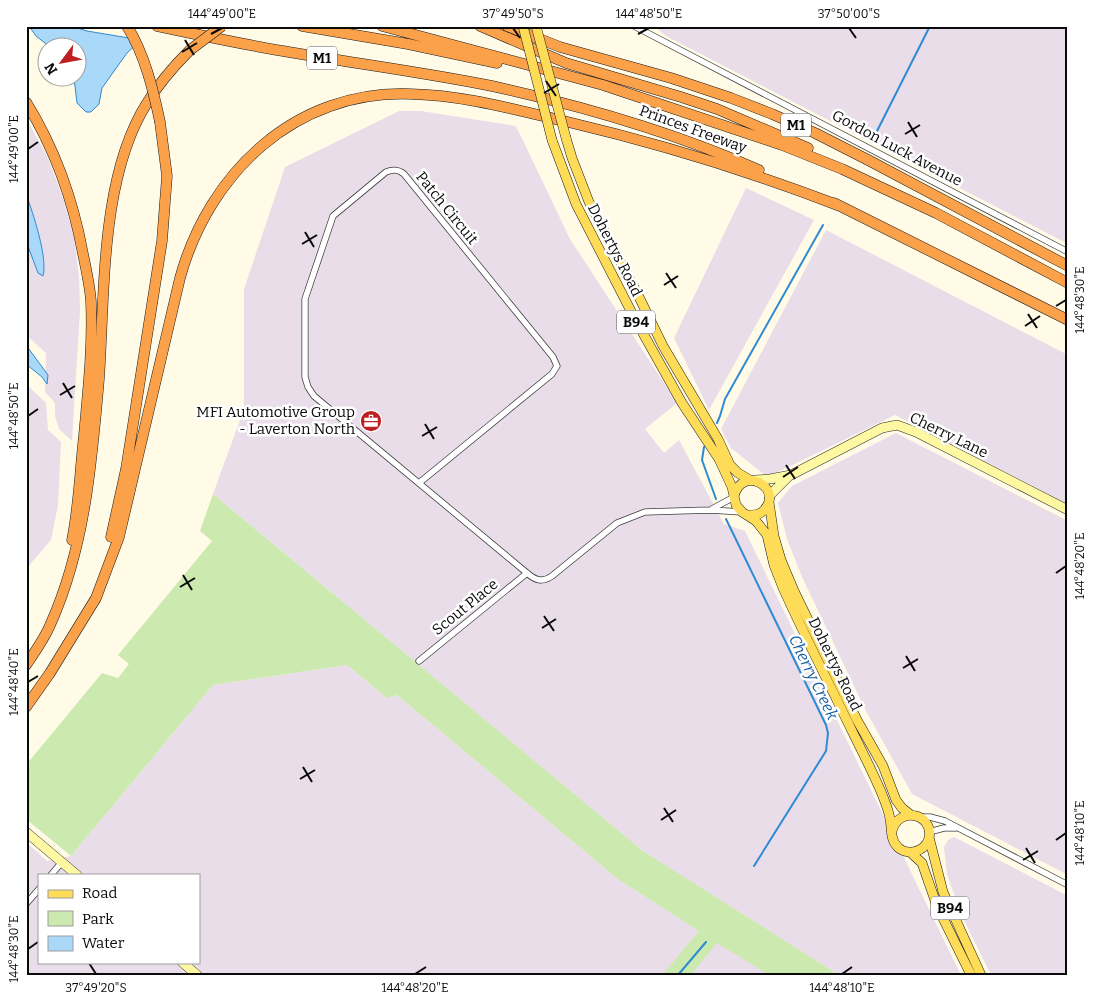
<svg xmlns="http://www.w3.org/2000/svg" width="1094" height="1001" font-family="Bitter,serif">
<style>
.industrial{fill:#e9ddea;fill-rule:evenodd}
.green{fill:#cceab0}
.water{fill:#aad8f8;stroke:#2e8bd2}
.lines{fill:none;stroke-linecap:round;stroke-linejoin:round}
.stream{stroke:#2e8bd2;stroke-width:2}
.street-casing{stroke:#3d3d3d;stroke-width:7}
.secondary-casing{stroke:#2c2c2c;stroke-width:10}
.primary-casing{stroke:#1b1b1b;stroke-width:10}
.highway-casing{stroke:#1b1b1b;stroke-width:11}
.street{stroke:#fff;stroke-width:5.5}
.secondary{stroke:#fff8a2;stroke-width:9}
.primary{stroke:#fedc58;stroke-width:9}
.highway{stroke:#fba14a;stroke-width:10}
.primary-bridge-casing{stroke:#1b1b1b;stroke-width:10;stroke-linecap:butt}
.highway-bridge-casing{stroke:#1b1b1b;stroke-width:11;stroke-linecap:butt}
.primary-bridge{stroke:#fedc58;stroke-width:9}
.highway-bridge{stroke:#fba14a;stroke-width:10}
.ticks{fill:none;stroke:#0a0a0a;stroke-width:2}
.labels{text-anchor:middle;stroke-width:5;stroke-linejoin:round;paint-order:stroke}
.shield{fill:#fff;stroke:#545454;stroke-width:1}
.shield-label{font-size:14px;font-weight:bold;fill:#0a0a0a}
.street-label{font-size:15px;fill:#0a0a0a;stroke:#fff}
.poi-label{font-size:15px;fill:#0a0a0a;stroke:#fff;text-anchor:end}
.water-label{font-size:16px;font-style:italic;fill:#105c9f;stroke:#fff}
.neatline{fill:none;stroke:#0a0a0a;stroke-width:2}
.ticks-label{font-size:12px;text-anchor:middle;fill:#0a0a0a}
</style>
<rect width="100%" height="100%" fill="#fffbe7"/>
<path class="industrial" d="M654,26H1068V244L666,36Z
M399,111H421L516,126L570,239L677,403L645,429L664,453L679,440L724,524L745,531L961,975H839L650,856L633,843L213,494L244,409V289L285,167Z
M26,118L47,156L63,198L74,237L79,276L80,311L72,441L59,429L55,416V403L45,392L46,353L26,335Z
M746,188L814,220L709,410L674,338Z
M826,230L1068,355V504L895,415L774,474L765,475L731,448L721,429Z
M26,384L46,403L48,430L61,442L58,505L51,540L26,569Z
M896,433L1068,521V875L912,794L866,711L802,577L787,539L778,503L792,486Z
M347,665L386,697L397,695L619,880L769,975H26V842L47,861L71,856L213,685ZM39,875H199V962H39Z
M954,837L1068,896V975H991L960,912L947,874L944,847L948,840Z"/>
<path class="green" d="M213,494L643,851L839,975H769L717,943L691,975H662L699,931L619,880L397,695L387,698L347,665L213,685L71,856L26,819V765L102,673L118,678L129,664L118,655L212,541L200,531Z"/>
<path class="water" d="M29,26H71L87,31L141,40L127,53L102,88L99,104L91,112H86L77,103L74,78H78V48L50,47L36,36Z
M26,194C33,213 48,258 43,276L38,273L26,241Z
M26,345L48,375L47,384L42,377L26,364Z"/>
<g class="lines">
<path class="stream" d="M873,139L930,26
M717,423L720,416L725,399L823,225
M704,447L702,460L716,499
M726,519L826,725L828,733L826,751L754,866
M678,975L706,942"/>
<g class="street-casing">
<path id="street" d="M634,26L1068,252
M419,483L552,374L557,366L553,357L404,174C398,169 393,169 386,172L333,216L305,299V377L308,387L314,396L527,573C535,580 542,583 552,576L617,523L645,512L710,510L742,512
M712,509L734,497
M419,661L527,573
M920,817H930L945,821L1068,885
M929,832L944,828H956
M51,875L62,862
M26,904L39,889"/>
</g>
<g class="secondary-casing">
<path id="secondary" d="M755,480L770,479L791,475L882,428L897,425L916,432L1068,510
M769,496L789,476
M26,832L77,875
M182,962L197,975"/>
</g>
<g class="primary-casing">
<path id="primary" d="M566,138L572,158L589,202L639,297L663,346L718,439L730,465L738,473L750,480
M552,140L576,204L635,319L682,403L719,459L732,487L736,505L742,512L756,521L767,535L774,565L783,588C800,625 818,662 836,698C851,730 868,761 882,794C885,802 889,811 890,819C892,828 890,838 896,845C905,857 925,853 929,838C934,814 899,805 892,831
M734,496C742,465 783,487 765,509C761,515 754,515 747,515
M769,502L774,536L781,560L794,591L857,720L883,766L896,800L902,808L911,815
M929,837L943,892L981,975
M910,852L922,863L937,906L971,975"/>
</g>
<g class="highway-casing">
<path id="highway" d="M157,26C199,35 241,44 283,51C352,63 423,72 492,86C583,106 674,132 759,170
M302,26L408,44L497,63
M382,26L603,85L782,145L842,169L936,213L1068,283
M480,26L566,63L681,97L717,109L808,148
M507,26L560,47L671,78L731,98L772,114L815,133L870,161L1068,266
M26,102C55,149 73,199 83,254C86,269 90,286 91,302C93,346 88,391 84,435C80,470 79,506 72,540
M834,203L1068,320
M111,537L126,469L162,241L167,176L160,122
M26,665C35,652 45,638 51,623C85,547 92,461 99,379C105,293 100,177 147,103C159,83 174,66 190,50
M26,707L50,673L96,598L119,537L180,278C209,173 295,90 410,94C464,95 516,110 568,122C661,144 752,172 840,206"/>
</g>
<use href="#street" class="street"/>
<use href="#secondary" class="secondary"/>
<use href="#primary" class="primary"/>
<use href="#highway" class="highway"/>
<g class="primary-bridge-casing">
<path id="primary-bridge" d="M523,26L552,140
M536,26L566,138"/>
</g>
<g class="highway-bridge-casing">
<path id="highway-bridge" d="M127,26C145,55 153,89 160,122
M190,50L222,26"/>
</g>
<use href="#primary-bridge" class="primary-bridge"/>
<use href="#highway-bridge" class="highway-bridge"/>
</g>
<path class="ticks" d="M513,28L520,38M849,28L856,38M211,34L222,28M638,34L649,28M185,40L194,55M182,52L197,43M546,81L556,96M544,93L559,84M908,122L917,137M905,134L920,125M28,149L38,142M305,232L314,247M302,244L317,235M666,273L676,288M664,285L678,276M1056,306L1066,300M1028,314L1037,328M1025,326L1040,316M63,383L72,398M60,395L75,386M28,416L38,409M425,424L434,439M422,436L437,427M786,465L795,479M783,477L798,467M1056,573L1066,566M183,575L192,590M180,587L195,578M544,616L554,631M542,628L556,619M906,656L915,671M903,668L918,659M28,682L38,676M303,767L312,782M300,779L315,770M664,808L673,822M661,820L676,810M1056,840L1066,833M1026,848L1035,863M1023,860L1038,851M28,949L38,942M89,963L96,974M415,974L426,967M842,974L852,967"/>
<defs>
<g id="office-disc" transform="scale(1.125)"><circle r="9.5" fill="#be1e20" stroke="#fff"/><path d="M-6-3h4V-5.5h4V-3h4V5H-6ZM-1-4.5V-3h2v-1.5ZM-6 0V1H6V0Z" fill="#fff"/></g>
</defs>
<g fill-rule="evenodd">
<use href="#office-disc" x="371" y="421"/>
</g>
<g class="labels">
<g class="shield">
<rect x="307" y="46.5" width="30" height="23" rx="4"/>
<rect x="781" y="113.5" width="30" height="23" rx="4"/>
<rect x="617" y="310.5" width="38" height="23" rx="4"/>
<rect x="931" y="896.5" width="38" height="23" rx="4"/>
</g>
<g class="shield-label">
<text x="322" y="63">M1</text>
<text x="796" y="130">M1</text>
<text x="636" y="327">B94</text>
<text x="950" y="913">B94</text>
</g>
<g class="street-label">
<text transform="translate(693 129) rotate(20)" y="5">Princes Freeway</text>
<text transform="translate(897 148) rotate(28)" y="5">Gordon Luck Avenue</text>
<text transform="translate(447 208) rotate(51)" y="5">Patch Circuit</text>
<text transform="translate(615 250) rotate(63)" y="5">Dohertys Road</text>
<text transform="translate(949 435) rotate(26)" y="5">Cherry Lane</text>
<text transform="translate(465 607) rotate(-39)" y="5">Scout Place</text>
<text transform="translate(835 664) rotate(64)" y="5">Dohertys Road</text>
</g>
<g class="poi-label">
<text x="355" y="417">MFI Automotive Group<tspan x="355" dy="17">- Laverton North</tspan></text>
</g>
<g class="water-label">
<text transform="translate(814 677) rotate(64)" y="6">Cherry Creek</text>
</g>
</g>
<rect width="1094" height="1001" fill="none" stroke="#ffffff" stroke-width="55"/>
<rect x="38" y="874" width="162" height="90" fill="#ffffff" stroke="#9d9d9d"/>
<rect x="48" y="890" width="25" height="8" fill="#fedc58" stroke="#9d9d9d"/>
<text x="82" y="898" font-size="15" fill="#0a0a0a">Road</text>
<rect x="48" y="911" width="25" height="15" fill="#cceab0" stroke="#9d9d9d"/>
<text x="82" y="924" font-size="15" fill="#0a0a0a">Park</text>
<rect x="48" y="936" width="25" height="15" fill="#aad8f8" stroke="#9d9d9d"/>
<text x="82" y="948" font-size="15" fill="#0a0a0a">Water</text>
<g transform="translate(62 62) rotate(238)"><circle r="24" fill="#ffffff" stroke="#9d9d9d"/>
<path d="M0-4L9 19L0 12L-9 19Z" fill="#be1e20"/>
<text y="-8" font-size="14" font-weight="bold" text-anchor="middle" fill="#0a0a0a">N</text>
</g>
<rect x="28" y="28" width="1038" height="946" class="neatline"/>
<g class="ticks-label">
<text x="222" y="18">144°49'00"E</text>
<text x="513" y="18">37°49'50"S</text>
<text x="649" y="18">144°48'50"E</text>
<text x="849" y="18">37°50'00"S</text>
<text transform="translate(14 149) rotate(-90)" y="4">144°49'00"E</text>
<text transform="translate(1080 300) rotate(-90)" y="4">144°48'30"E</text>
<text transform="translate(14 416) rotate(-90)" y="4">144°48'50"E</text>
<text transform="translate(1080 566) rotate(-90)" y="4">144°48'20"E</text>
<text transform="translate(14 682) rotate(-90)" y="4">144°48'40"E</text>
<text transform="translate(1080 833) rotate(-90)" y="4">144°48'10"E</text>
<text transform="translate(14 949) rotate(-90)" y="4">144°48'30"E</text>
<text x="96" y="992">37°49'20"S</text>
<text x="415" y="992">144°48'20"E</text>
<text x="842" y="992">144°48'10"E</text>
</g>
</svg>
